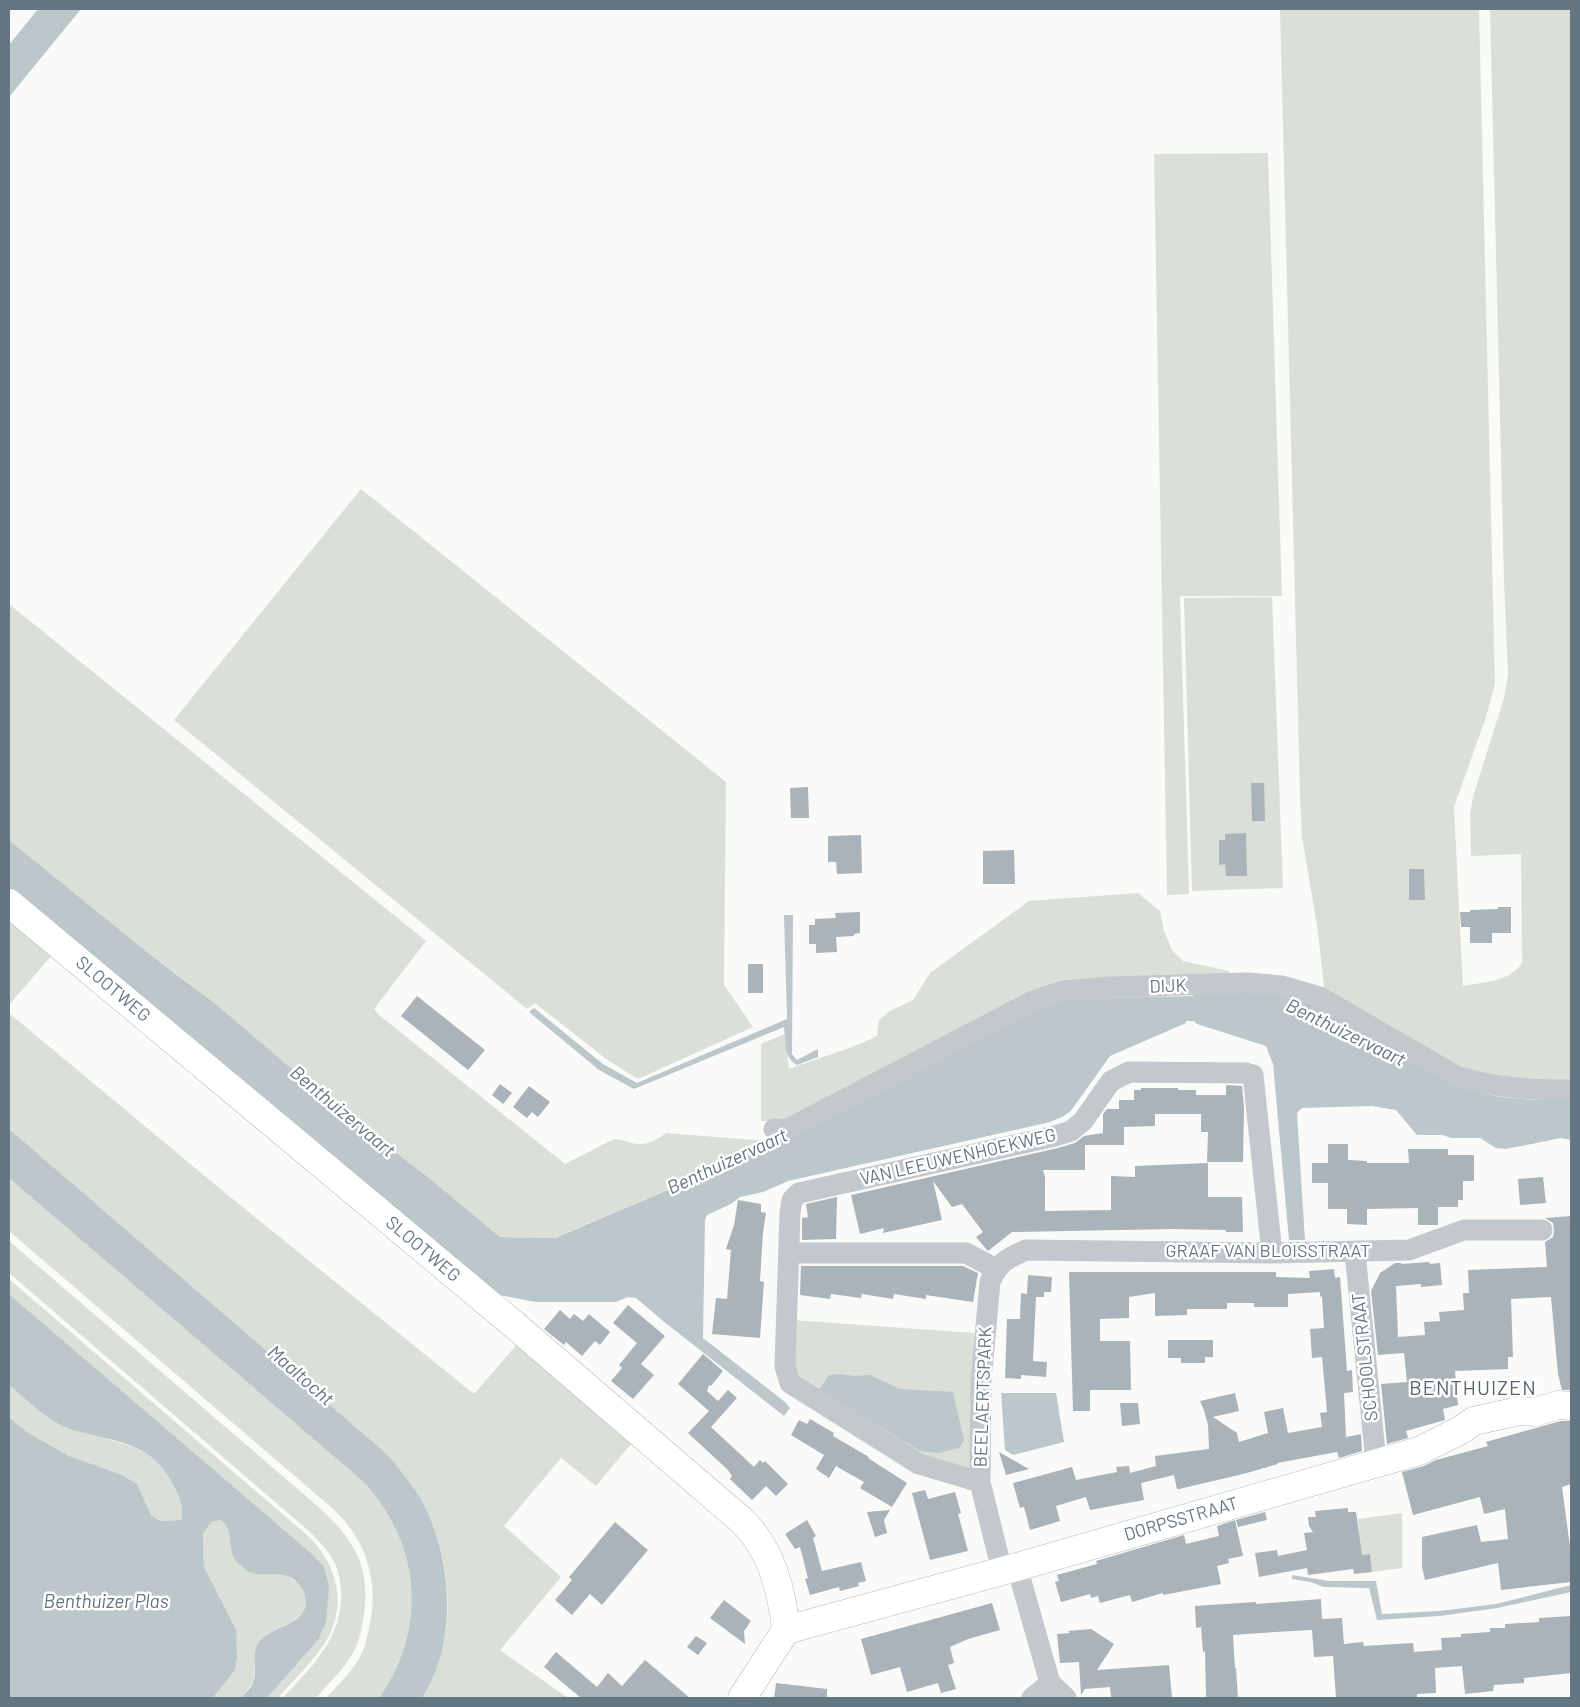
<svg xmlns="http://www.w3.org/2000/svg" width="1580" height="1707" font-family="Barlow,sans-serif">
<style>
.green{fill:#dadfd7}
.water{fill:#bbc7cb}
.building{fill:#aab3b9}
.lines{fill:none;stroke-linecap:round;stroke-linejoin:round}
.secondary-casing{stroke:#b3babf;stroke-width:29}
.street{stroke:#c3c8cc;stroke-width:21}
.secondary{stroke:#fff;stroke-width:28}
.labels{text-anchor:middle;stroke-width:5;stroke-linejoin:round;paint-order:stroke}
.street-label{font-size:18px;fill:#657683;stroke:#fff}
.water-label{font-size:19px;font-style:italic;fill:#60757c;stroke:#fff}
.quarter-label{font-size:20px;letter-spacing:1px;fill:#57646e;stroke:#fff}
</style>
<rect width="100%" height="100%" fill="#fafaf8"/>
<path class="green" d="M1280,9H1479L1495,684L1486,717L1454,807L1463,986C1483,982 1510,982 1522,963L1521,854L1471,856L1470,814L1473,797L1504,698L1508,675L1504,582L1490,9H1571V1083L1468,1075L1325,994L1317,925L1302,837L1300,796Z
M1268,153L1282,596H1180L1189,894L1167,895L1154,154Z
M361,489L726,782L724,985L753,1027L638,1079L606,1059L535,1003L527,1009L174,720Z
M1272,597L1283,888L1192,891L1184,598Z
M9,604L426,941L374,1009L379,1015L565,1164L612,1140C619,1138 621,1140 628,1142C642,1147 655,1142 666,1133L780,1142L554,1238L500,1237L433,1181L335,1106L185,980L147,952L9,840Z
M1138,893L1160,911L1164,931L1172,950L1183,961L1229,971V976L793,1120L761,1121V1044L785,1034L789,1069C817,1058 849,1050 877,1036L879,1020L890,1011L913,1000L930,973L1029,901Z
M9,920L52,955L9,1005Z
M9,1013L224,1192L474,1394L519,1342L637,1437L596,1486L561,1458L504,1526L561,1577L500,1650L568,1698H422C428,1688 431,1678 435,1667C438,1658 442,1650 444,1641C453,1600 445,1551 428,1513C419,1492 403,1474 389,1456L9,1129Z
M9,1178L344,1465C357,1476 370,1487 379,1501C423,1562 422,1637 379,1698H326C339,1684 354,1670 362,1653C366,1643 368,1633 370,1623C379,1578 365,1538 332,1508L9,1231Z
M9,1241L315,1504C351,1536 371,1563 364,1614C362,1626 360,1639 354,1651C345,1668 329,1683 316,1698H283C296,1683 312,1668 323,1651C340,1627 347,1594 336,1566C331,1553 320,1542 310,1532L9,1273Z
M9,1279L307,1535C338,1564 348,1606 325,1643C312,1663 293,1680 278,1698H267L318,1640L311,1553L9,1294Z
M792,1320L974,1333L976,1462L963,1472L917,1455L793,1375Z
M9,1385L30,1402L107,1439L142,1449L156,1459L171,1479L180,1498L183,1514L181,1520L160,1521L151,1515L137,1484L122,1475L69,1456L27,1432L9,1417Z
M1402,1513V1568L1372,1572L1370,1554L1360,1555L1358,1519Z
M220,1520C228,1525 229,1532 230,1541L264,1574H284L300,1585L306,1599L304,1612L292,1621L274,1631L255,1654L254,1681L241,1698H213L235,1670L212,1585L204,1567L203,1534L211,1522Z"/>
<path class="water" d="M38,9H81L9,97V45Z
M9,840L147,952L218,1006L335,1106L433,1181L500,1237L555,1238L764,1149L867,1098L1056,999L1193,996L1194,994L1250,992L1308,1000L1462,1086C1496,1101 1535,1100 1571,1100V1140L1561,1138L1506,1149L1496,1148L1480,1138H1451L1443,1135H1417L1396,1110L1372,1106L1302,1108L1297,1113L1305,1240H1289L1273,1064L1266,1046L1197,1024L1194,1021H1186V1023L1110,1056L1070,1112L1062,1117L1050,1122L788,1181L763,1192L740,1197L731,1204L707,1215L705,1220L703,1338L785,1402L790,1408L784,1416L663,1321L636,1298L628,1297L616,1302H536L499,1295L9,895Z
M784,915H793L792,1054L797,1060L818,1049V1057L797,1065C783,1057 786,1041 784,1027L634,1089L599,1070L529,1012L534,1008L603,1064L637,1083L787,1019Z
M9,1129L389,1456C403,1474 419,1492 428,1513C453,1570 456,1645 422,1698H379C422,1637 423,1562 379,1501C370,1487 357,1476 344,1465L9,1178Z
M9,1294L311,1553L324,1567L329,1586L326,1622L318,1640L267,1698H241C245,1693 253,1686 254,1680C257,1668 251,1653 259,1642C270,1629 295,1625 303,1612C307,1606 306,1599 304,1593C290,1561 260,1583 245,1569C242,1566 238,1564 236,1561C227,1548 234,1528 220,1520L211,1522L203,1534L204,1567L236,1630L237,1657L235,1670L213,1698H9V1417L27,1432L69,1456L122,1475L137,1484L151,1515L160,1521L181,1520C184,1509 180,1498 175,1488C154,1445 127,1444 85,1433C78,1431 70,1430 63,1426C44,1417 25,1398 9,1385Z
M839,1374L854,1376L870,1375L900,1389L953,1392L964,1440L959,1448L938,1453L920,1451L819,1390L829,1375Z
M1001,1393H1056L1064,1442L1013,1455L1005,1450Z
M1292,1575L1329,1581H1376L1382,1614L1440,1611L1496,1604L1571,1585V1592L1497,1608L1440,1616L1377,1620L1369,1588L1324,1587L1310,1582L1292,1579Z"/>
<path class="building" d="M1251,783H1264L1265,821H1252Z
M808,787L809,818H791L790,788Z
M1246,833L1247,876H1226L1225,864L1219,865V840H1225V834Z
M861,835L862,873L837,874L836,862H828V836Z
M1014,850L1015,884H983V851Z
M1409,869H1424L1425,900H1409Z
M1498,907H1511V933H1492V943H1470V927H1461L1460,912H1470V910L1498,909Z
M860,912V933L854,934V936L836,937L837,952L816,953V944H809V925H815V919L836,918L835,913Z
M748,964H763V993H748Z
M417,996L485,1050L468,1070L401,1016Z
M500,1084L512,1093L503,1104L492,1095Z
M1226,1085L1242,1086L1244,1108L1243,1162H1207L1208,1132H1201V1114H1155V1126L1124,1127V1145H1085V1170H1043L1045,1177V1211L1111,1210V1176L1135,1177V1166L1208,1163V1197H1242L1243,1232H1226V1230L1171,1229L1012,1232L988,1251L976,1237L983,1232L962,1204L952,1207L933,1181L942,1220L883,1233L884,1228L860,1234L851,1195L1058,1148L1075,1143L1084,1136L1103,1133V1114L1107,1109H1119V1100H1134V1090H1141V1088H1178V1090H1196V1095H1226Z
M529,1086L550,1102L538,1117L532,1112L527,1118L513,1107Z
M1328,1144H1348V1160L1367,1161V1163H1409L1408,1149H1448V1155H1474V1181H1463V1200H1458V1207H1438V1225H1418V1208L1367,1209V1225L1347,1224V1209H1328V1183H1312V1163H1328Z
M1543,1177L1546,1203L1520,1205L1518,1179Z
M837,1197L836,1239L802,1240V1218L808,1217L806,1204Z
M738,1200L761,1204V1212L766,1213L763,1232L760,1281L764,1282L760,1338L712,1334L716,1298L727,1299L731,1250L726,1249L734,1225Z
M1571,1216V1390H1562L1558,1374L1551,1297L1511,1299L1513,1357H1508V1369L1455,1371L1458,1405L1443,1409L1445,1420L1406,1431L1408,1438L1387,1444L1381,1384L1407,1382L1404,1353L1378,1355L1371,1291L1380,1273L1395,1263H1401L1402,1264L1429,1262L1430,1264L1440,1263L1442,1285L1421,1287V1284L1396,1286L1398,1337L1425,1335L1424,1322L1440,1321L1439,1312L1464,1310L1463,1293H1469L1468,1270L1547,1267L1545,1242L1553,1237L1554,1230L1553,1223L1545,1218Z
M801,1266H963L978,1273L973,1302L926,1295V1299L894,1294L893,1299L862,1294L861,1298L831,1294L830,1299L800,1295Z
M1334,1269L1335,1278L1340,1277L1347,1371L1352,1370L1353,1392L1344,1393L1346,1437L1361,1434L1362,1451L1339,1458L1337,1452L1277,1463L1278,1464L1243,1474L1179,1489H1177L1174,1475L1141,1483L1144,1500L1090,1510L1086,1497L1056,1506L1060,1521L1030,1530L1024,1507L1020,1508L1013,1483L1072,1467L1076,1480L1117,1472L1116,1467L1129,1466L1130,1473L1156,1466L1155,1456L1209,1449L1208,1425L1204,1410L1200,1401L1235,1393L1239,1411L1213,1417L1237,1433L1239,1442L1268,1433L1264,1412L1283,1408L1288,1433L1322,1427L1320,1413L1327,1412L1322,1357L1312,1358L1310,1329L1324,1328L1322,1296L1320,1297V1292L1288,1294V1307H1254V1303H1227V1309H1187V1315L1155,1316V1293L1129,1297V1318L1100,1319V1341H1130L1131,1390H1090V1411H1073L1069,1272H1276V1277L1310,1278L1309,1271Z
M1028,1275L1052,1277L1051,1292H1044V1297H1036L1033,1361L1047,1362L1046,1377L1021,1375V1379L1005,1378L1007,1319H1020L1021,1293L1027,1294Z
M628,1305L665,1336L641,1364L654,1375L633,1399L611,1381L622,1368L619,1365L637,1343L613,1323Z
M560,1310L570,1319L574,1314L583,1321L589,1314L610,1332L600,1345L595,1341L582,1356L566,1342L564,1345L544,1329Z
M1168,1340H1213V1357H1205V1363H1181V1358H1168Z
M703,1354L723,1371L711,1386L709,1385L707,1391L718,1401L728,1390L737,1398L711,1427L754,1467L760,1460L763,1463L765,1461L788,1484L776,1496L766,1486L752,1500L730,1479L732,1476L728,1470L688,1433L709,1411L678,1384Z
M1120,1403H1138L1140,1424L1122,1426Z
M810,1419L834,1433L833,1436L869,1457L868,1458L907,1483L892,1507L860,1488L864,1482L841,1469L836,1466L829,1478L816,1469L824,1455L791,1435L799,1420L807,1424Z
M1561,1421H1571V1484L1562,1487L1571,1554V1582L1501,1590L1498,1563L1425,1580L1422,1567V1537L1477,1525L1481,1542L1508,1539L1505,1509L1484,1514L1480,1497L1413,1515L1402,1472L1424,1466L1436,1460L1488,1446L1486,1442Z
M999,1452L1029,1469L1006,1475Z
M925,1490L928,1499L955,1492L961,1513L958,1514L968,1551L930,1560L912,1493Z
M1348,1508V1512H1356L1362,1555L1370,1554L1372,1572L1354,1574L1353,1569L1308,1575L1307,1568L1259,1577L1255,1553L1277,1550L1278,1556L1307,1550L1304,1533L1313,1532L1309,1526L1308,1517H1316L1315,1511Z
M890,1510L884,1520L887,1533L875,1537L867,1512Z
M1265,1512L1267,1520L1238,1527L1236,1520Z
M807,1520L816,1536L813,1538L822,1571L861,1562L866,1581L858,1583L859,1586L840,1591L839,1587L810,1595L805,1579L808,1578L800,1547L795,1549L785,1534Z
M1235,1520L1243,1556L1228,1559L1229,1563L1217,1566L1221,1584L1163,1595V1593L1132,1602L1130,1595L1100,1603L1098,1596L1091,1598L1090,1594L1061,1602L1055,1582L1059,1581L1057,1575L1097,1564L1096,1561L1184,1535L1186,1544L1219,1536L1217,1526Z
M615,1522L648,1550L602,1605L590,1594L572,1615L555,1600L572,1580L569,1577Z
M1321,1599L1322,1619L1342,1618L1344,1644L1363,1642L1364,1646L1413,1643L1414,1652L1442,1650L1441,1638L1461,1637V1634L1490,1632V1628H1505V1624L1539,1622V1618L1571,1616V1673L1524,1678V1683L1494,1685L1493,1691L1465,1694L1462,1666L1435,1668L1436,1693L1417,1694V1698H1336L1333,1656L1314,1657L1312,1630L1275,1632L1233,1635L1235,1668H1236L1238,1698H1206L1205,1651L1203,1652L1201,1627L1196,1628L1195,1606L1256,1602V1604Z
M724,1600L751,1621L744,1631L745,1644L710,1618Z
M992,1603L1000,1630L968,1639L950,1647L954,1663L948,1665L956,1689L941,1693L938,1683L907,1692L900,1667L871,1675L861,1639Z
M1091,1629L1114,1644L1097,1670L1169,1665L1172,1698H1111L1110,1687L1085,1689L1081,1695L1079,1662L1060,1663L1057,1634L1070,1633L1068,1631Z
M696,1636L707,1643L698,1655L687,1647Z
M556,1652L597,1687L608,1673L622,1686L645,1660L690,1698H581L544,1667Z
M776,1683L827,1689V1698H774Z"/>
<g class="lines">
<g class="secondary-casing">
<path id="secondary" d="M9,903L512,1323L740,1519C771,1547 782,1590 786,1630
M786,1630L1017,1567L1419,1451L1461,1430L1474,1421L1519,1411L1535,1412L1558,1405L1571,1406
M742,1698L786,1630"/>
</g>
<path class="street" d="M774,1129L786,1130L1033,1001L1063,991L1111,987L1248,983L1282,986L1320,997L1456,1076C1495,1088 1530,1090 1571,1090
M1355,1252L1376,1462
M789,1253H966L996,1269
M980,1482L919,1464L790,1383L785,1366L790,1213L792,1200L799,1193L1055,1136L1071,1131L1083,1121L1111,1081L1129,1072L1246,1073L1253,1075L1272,1253
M1017,1567L1050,1683L1066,1698
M1002,1571L980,1482L981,1381L990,1282C999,1262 1006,1259 1026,1250L1272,1253L1409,1250L1464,1230H1542
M1032,1698L1050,1683"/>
<use href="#secondary" class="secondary"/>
</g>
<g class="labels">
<g class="street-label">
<text transform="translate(1168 986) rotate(-2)" y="6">DIJK</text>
<text transform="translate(113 989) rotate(40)" y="6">SLOOTWEG</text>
<text transform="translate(958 1157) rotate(-13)" y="6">VAN LEEUWENHOEKWEG</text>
<text transform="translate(423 1249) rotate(40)" y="6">SLOOTWEG</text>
<text x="1268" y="1257">GRAAF VAN BLOISSTRAAT</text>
<text transform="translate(1365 1357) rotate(-96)" y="6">SCHOOLSTRAAT</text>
<text transform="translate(983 1397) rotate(-88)" y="6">BEELAERTSPARK</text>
<text transform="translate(1181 1519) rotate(-16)" y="6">DORPSSTRAAT</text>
</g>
<g class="water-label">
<text transform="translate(1346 1032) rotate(26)" y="7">Benthuizervaart</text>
<text transform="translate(343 1111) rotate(40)" y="7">Benthuizervaart</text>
<text transform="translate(727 1161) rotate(-25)" y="7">Benthuizervaart</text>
<text transform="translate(301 1375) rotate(41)" y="7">Maaltocht</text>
<text x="106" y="1608">Benthuizer Plas</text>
</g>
<g class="quarter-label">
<text x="1473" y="1395">BENTHUIZEN</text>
</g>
</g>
<rect width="1580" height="1707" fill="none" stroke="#657683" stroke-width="20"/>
</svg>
